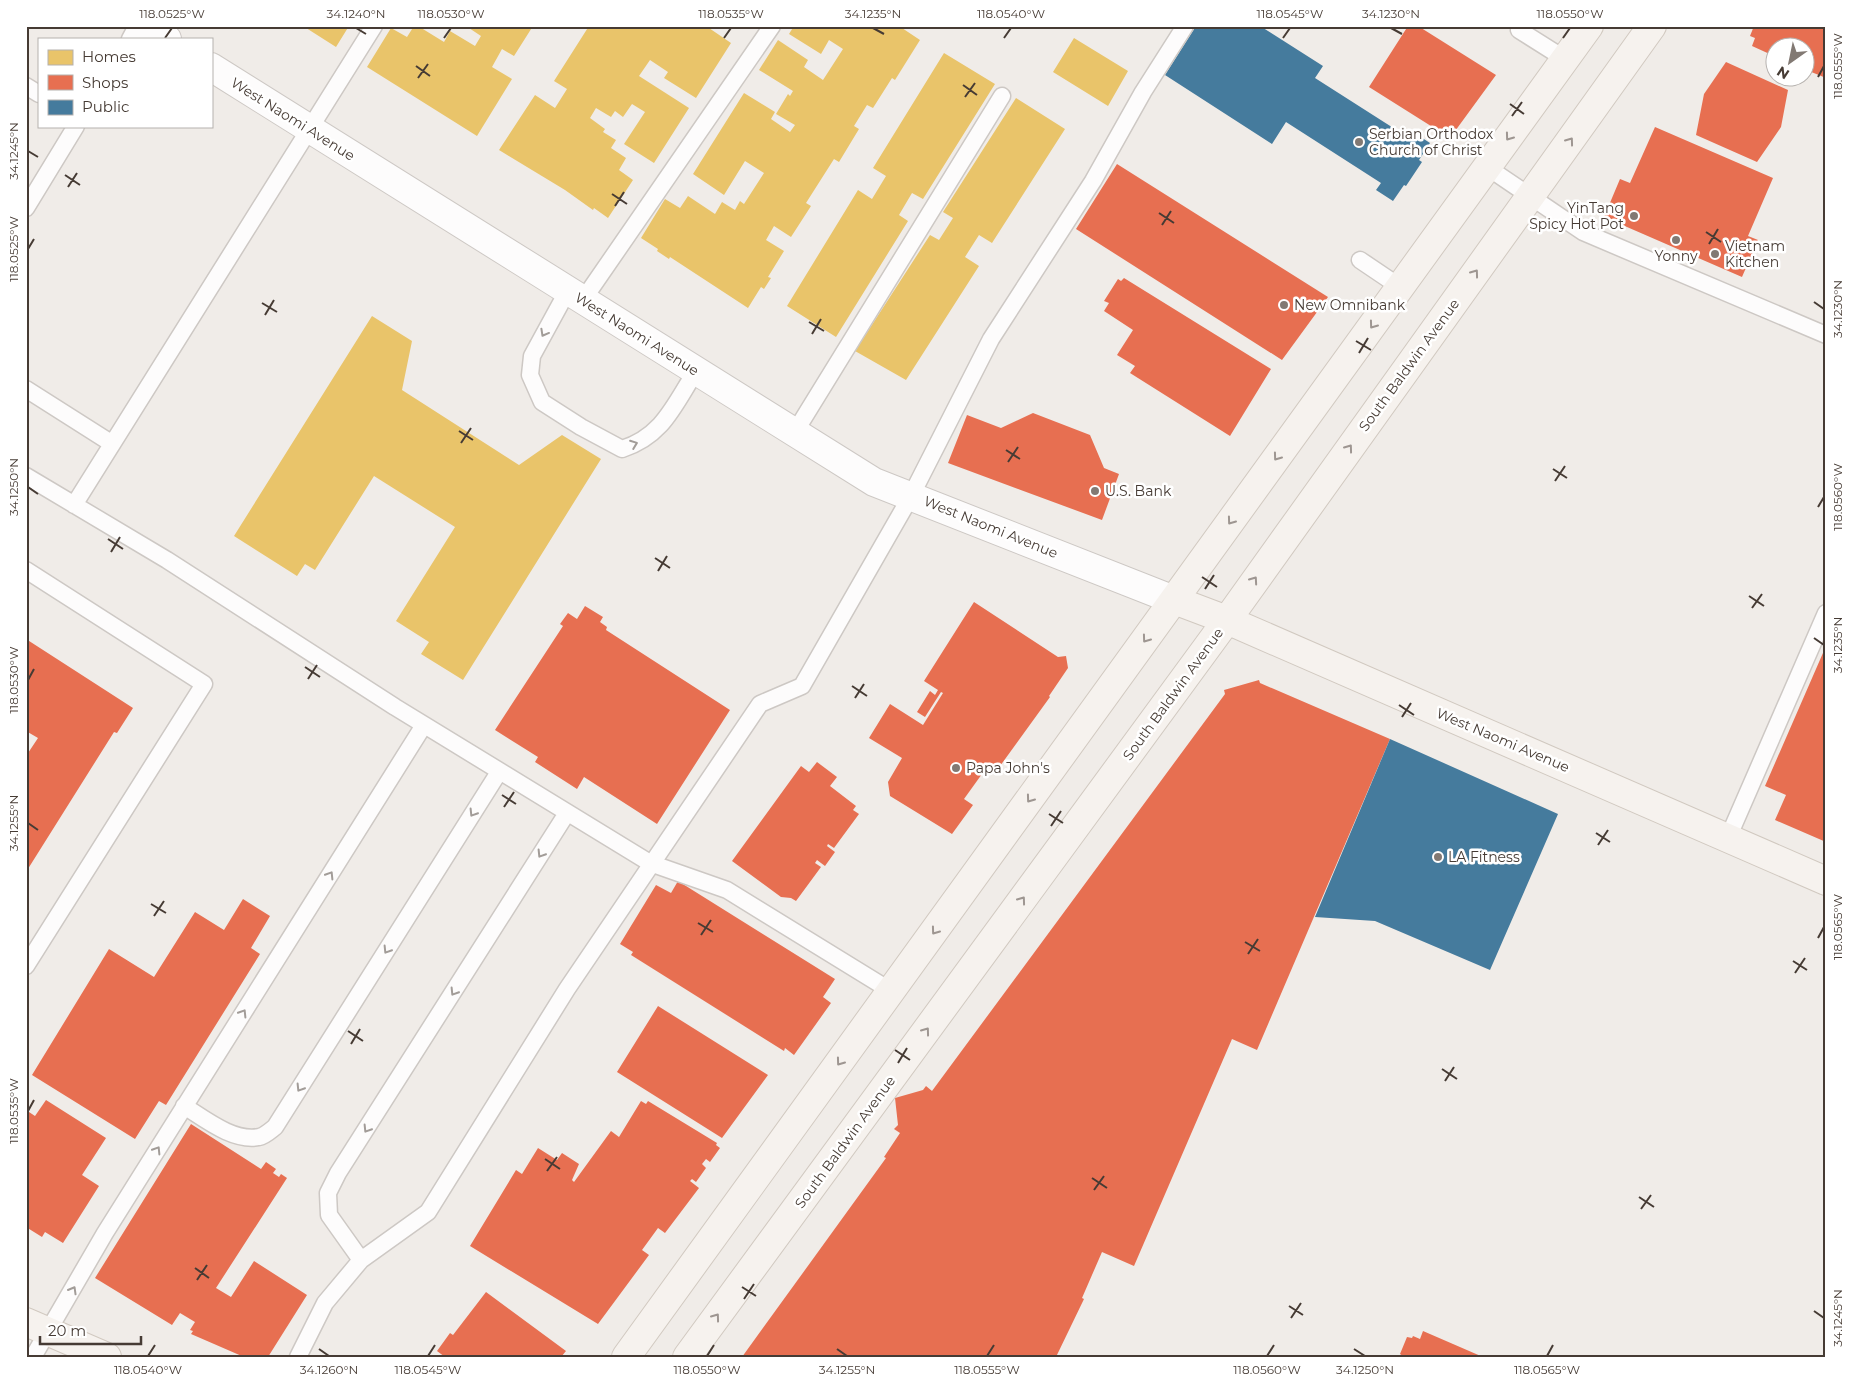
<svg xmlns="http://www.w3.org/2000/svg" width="1852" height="1383" font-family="Montserrat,sans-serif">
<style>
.homes{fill:#e9c46a}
.shops{fill:#e76f51}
.public{fill:#457b9d}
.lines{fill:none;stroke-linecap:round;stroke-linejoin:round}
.lane-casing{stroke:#cdc8c4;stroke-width:19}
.street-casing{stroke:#cdc8c4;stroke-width:30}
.secondary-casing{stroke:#d1c9c0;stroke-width:30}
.lane{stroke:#fdfcfc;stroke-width:16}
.street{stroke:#fdfcfc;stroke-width:28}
.secondary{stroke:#f6f2ee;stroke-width:28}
.oneway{stroke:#9e9691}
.oneway2{stroke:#a29c98}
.ticks{fill:none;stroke:#463b34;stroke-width:2}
.poi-dot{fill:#827973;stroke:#fff;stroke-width:2}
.labels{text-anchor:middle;stroke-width:5;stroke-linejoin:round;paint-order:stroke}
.street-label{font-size:14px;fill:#463b34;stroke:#fff}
.poi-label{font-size:14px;fill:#463b34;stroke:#fff;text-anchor:start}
.neatline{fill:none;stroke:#463b34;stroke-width:2}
.ticks-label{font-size:12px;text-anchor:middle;fill:#463b34}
</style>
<rect width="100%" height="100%" fill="#f0ece8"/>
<path class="homes" d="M303,26H349L336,47Z
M414,26H418L444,42L450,31L475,46L481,36L466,26H533L514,56L502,49L492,67L512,79L477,136L367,67L391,28L407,37Z
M589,26H692L696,29L698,26H706L731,43L696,98L664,78L668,72L650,60L639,76L689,108L654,163L624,144L645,112L632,104L623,117L615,111L611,117L596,108L590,118L605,129L603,132L616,140L611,148L626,158L619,170L633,180L608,218L594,208L593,210L565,190L499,150L535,95L555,108L567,89L554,81Z
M794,26H899L920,40L895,80L892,78L873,108L867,105L854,126L859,129L839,162L834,159L806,203L811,206L791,237L774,226L766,240L784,251L768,277L771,278L764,289L761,287L748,308L670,257L669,259L657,251L658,249L641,238L665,199L680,208L688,196L715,214L722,202L735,210L740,201L744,204L764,173L745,161L724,195L693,174L744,93L775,112L771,119L790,132L795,125L776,114L788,94L790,96L793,91L759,70L778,40L808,60L804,67L823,80L843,49L829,40L821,54L789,34Z
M1074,38L1128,71L1108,106L1053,72Z
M944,53L995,84L923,199L912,193L899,215L908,221L836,337L787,306L858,190L872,199L886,176L873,168Z
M1016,98L1065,129L992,243L979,235L965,257L979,266L906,380L855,351L930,235L939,240L953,218L943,212Z
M372,316L412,341L402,390L519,465L562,435L601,459L463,680L421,654L429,642L396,621L455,527L374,476L315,570L305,564L297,576L234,536Z"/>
<path class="shops" d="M1408,26H1418L1496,75L1450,138L1369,87Z
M1754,26H1826V78L1804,69V48H1774V56L1752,46L1755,38L1750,36Z
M1726,62L1788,90L1781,127L1757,162L1696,135L1704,94Z
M1655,127L1773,178L1748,236L1758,240L1742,277L1604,217L1620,179L1630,183Z
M1117,164L1328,297L1282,360L1076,229Z
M1124,278L1271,369L1230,436L1130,373L1135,366L1117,355L1133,330L1104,311L1109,303L1104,301L1118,279L1121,281Z
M1033,413L1090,435L1104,468L1119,474L1102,520L948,463L967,415L1001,428Z
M974,602L1058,657L1066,656L1068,668L1049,696L1050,697L995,773L987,767L964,799L973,805L952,834L890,796L888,782L902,758L869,738L890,704L923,725L943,693L941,692L925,717L917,712L930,691L935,695L938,690L924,681Z
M585,606L603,617L600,622L607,627L606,630L730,710L657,824L584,777L577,789L535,762L538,757L495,730L563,626L560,624L568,613L577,619Z
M26,639L133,708L117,733L114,732L26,872V756L38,738L26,731Z
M1826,646V842L1775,820L1786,795L1765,786Z
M1259,680L1260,683L1390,739L1257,1050L1232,1039L1134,1266L1102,1252L1082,1298L1084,1299L1056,1357H742L886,1158L884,1157L900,1133L894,1129L898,1125L895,1098L923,1090L926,1086L932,1091L1225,694L1224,690Z
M817,762L837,777L830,786L856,806L853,810L859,814L834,848L828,844L827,846L835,852L825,866L817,860L815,863L821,867L796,901L791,898L781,897L732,861L801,766L809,772Z
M678,881L835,979L823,997L831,1003L794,1055L785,1048L784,1051L631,955L633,952L620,944L656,885L671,893Z
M243,899L270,916L251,948L260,954L166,1105L159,1101L135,1139L32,1075L109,949L154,977L195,912L224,930Z
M658,1006L768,1075L722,1138L617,1072Z
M46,1100L106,1138L82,1175L99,1186L63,1243L45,1232L42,1237L26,1227V1110L35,1116Z
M641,1101L646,1104L648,1101L717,1143L716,1145L720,1148L710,1162L706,1159L702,1164L706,1168L696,1182L692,1179L690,1181L699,1188L665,1233L658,1228L642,1250L649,1255L598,1324L470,1246L516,1170L522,1174L538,1148L557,1160L562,1153L579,1164L572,1180L574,1182L611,1131L619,1137Z
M191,1124L261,1169L266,1162L276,1169L273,1173L279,1177L281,1174L287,1178L216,1288L231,1297L254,1261L307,1295L268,1357H244L191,1334L193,1331L190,1330L195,1322L180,1313L172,1325L95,1278Z
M486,1292L566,1351L561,1357H445L437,1351L450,1333L453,1335Z
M1423,1331L1483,1357H1404L1400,1354L1407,1337L1412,1338L1413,1336L1420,1339Z"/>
<path class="public" d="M1196,26H1260L1323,66L1315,78L1409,138L1413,132L1430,143L1419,160L1422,162L1406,186L1404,185L1393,201L1376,190L1381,183L1286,122L1272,144L1165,75Z
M1390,739L1558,814L1490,970L1375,921L1315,917Z"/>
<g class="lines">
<g class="lane-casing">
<path id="lane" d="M1519,30L1565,59
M130,39L137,26
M26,86L39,94
M1487,167L1583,232L1826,335
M26,208L76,126
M1360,260L1400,287
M568,290L532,356L530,375L542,402L581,427L622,449C663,436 674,405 696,371
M583,300L772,26
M26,389L111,443
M795,432L1002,96
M26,476L167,560L395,707L650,863L727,890L891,991
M74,505L374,26
M26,570L204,684L26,966
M1728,838L1826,613
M184,1106C205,1119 233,1142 259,1137C265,1136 271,1130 275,1127L499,772
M361,1260L329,1215L328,1193L338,1173L567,813
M33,1357L105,1233L424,725
M298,1357L325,1303L361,1260L428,1212L567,989L760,704L802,686L911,496L991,339L1093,181L1143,92L1185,26"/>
</g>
<g class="street-casing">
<path id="street" d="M147,26L167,39
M211,67L874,482L1174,600"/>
</g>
<g class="secondary-casing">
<path id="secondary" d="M1174,600L1227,620L1826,881
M26,1322L107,1357
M626,1357L1589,26
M687,1357L1227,620L1652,26"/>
</g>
<use href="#lane" class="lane"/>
<use href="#street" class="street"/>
<use href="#secondary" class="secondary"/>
</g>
<defs><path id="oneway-chevron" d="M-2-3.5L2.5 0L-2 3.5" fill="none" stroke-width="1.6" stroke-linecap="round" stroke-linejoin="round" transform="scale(1.25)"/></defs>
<g class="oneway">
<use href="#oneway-chevron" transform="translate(1509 137) rotate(126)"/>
<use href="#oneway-chevron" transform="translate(1570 141) rotate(-54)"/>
<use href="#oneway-chevron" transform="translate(1475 273) rotate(-54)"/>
<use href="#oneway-chevron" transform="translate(1373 325) rotate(126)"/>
<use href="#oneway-chevron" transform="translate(1349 448) rotate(-54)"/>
<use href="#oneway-chevron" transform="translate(1277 457) rotate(126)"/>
<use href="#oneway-chevron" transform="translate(1231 521) rotate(126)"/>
<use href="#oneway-chevron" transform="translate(1254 580) rotate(-55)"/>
<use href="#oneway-chevron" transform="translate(1146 639) rotate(126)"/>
<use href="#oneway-chevron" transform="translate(1030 799) rotate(126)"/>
<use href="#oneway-chevron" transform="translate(1022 900) rotate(-54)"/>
<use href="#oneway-chevron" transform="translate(935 931) rotate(126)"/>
<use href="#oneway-chevron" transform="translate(926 1031) rotate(-54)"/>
<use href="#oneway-chevron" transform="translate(840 1062) rotate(126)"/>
<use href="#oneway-chevron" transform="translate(716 1317) rotate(-54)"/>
</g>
<g class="oneway2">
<use href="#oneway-chevron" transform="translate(544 333) rotate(119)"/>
<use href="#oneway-chevron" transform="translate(634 444) rotate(-21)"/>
<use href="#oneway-chevron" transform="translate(473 813) rotate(122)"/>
<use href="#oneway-chevron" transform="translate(541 854) rotate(122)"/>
<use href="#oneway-chevron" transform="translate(330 875) rotate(-58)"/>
<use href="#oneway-chevron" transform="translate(387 950) rotate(122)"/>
<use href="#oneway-chevron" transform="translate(454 992) rotate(122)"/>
<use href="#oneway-chevron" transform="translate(243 1013) rotate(-58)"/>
<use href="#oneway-chevron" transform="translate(300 1088) rotate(122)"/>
<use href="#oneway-chevron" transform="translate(367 1129) rotate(122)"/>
<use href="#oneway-chevron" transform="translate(157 1150) rotate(-58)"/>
<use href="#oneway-chevron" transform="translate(73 1290) rotate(-60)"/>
</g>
<path class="ticks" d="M356,28L366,34M873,28L884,34M1391,28L1402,34M165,38L172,28M444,38L451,28M724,38L731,28M1004,38L1011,28M1283,38L1290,28M1563,38L1570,28M416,66L430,76M1818,77L1824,66M418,78L428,64M963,85L977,95M965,97L975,83M1510,104L1524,114M1512,116L1522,102M28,151L38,157M65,175L80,185M68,187L77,173M612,194L627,204M615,206L624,192M1159,213L1174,223M1162,225L1171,211M1706,232L1721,242M1709,244L1718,229M28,249L34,239M1814,302L1824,309M262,303L277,312M265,315L274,300M809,322L824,331M812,334L821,319M1356,341L1371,350M1359,353L1368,338M459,431L473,440M461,443L471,428M1006,450L1020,459M1008,462L1018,447M1553,469L1567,478M1555,481L1565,466M28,487L38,494M1818,507L1824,497M108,539L123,549M111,552L120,537M655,558L670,568M658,571L667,556M1202,577L1217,587M1205,589L1214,575M1749,596L1764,606M1752,608L1762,594M1814,638L1824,645M305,667L320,677M308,679L317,665M28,680L34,669M852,686L867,696M855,698L864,684M1399,705L1414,715M1402,717L1411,703M502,795L516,804M504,807L514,792M1049,814L1063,823M28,823L38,830M1051,826L1061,811M1596,833L1610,842M1598,845L1608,830M151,904L166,913M154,916L164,901M698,923L713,932M701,935L711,920M1818,938L1824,927M1245,942L1260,951M1248,954L1258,939M1793,961L1807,970M1795,973L1805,958M348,1031L363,1041M351,1044L360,1029M895,1050L910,1060M898,1063L907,1048M1442,1069L1457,1079M1445,1081L1454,1067M28,1111L34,1100M545,1159L560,1169M547,1171L557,1157M1092,1178L1107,1188M1094,1190L1104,1176M1639,1197L1654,1207M1641,1209L1651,1195M195,1268L209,1278M197,1280L207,1265M742,1287L756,1296M744,1299L754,1284M1289,1306L1303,1315M1814,1311L1824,1318M1291,1318L1301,1303M319,1349L329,1356M837,1349L847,1356M1354,1349L1365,1356M148,1356L155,1345M428,1356L435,1345M707,1356L714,1345M987,1356L994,1345M1267,1356L1274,1345M1547,1356L1553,1345"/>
<g class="poi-dot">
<circle cx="1359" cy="142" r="5"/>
<circle cx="1634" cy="216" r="5"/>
<circle cx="1676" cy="240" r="5"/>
<circle cx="1715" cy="254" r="5"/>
<circle cx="1284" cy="305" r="5"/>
<circle cx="1095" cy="491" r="5"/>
<circle cx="956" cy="768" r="5"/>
<circle cx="1438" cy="857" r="5"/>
</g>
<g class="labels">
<g class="street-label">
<text transform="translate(293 119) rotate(32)" y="5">West Naomi Avenue</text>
<text transform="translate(637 334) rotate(32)" y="5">West Naomi Avenue</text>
<text transform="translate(1409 365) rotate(-54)" y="5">South Baldwin Avenue</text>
<text transform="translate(991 527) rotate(22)" y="5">West Naomi Avenue</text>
<text transform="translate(1173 694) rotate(-54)" y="5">South Baldwin Avenue</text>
<text transform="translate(1503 740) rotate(23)" y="5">West Naomi Avenue</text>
<text transform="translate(845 1142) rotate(-54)" y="5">South Baldwin Avenue</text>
</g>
<g class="poi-label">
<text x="1369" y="139">Serbian Orthodox<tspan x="1369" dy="16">Church of Christ</tspan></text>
<text x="1624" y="213" text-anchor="end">YinTang<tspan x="1624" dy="16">Spicy Hot Pot</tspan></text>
<text x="1725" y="251">Vietnam<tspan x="1725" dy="16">Kitchen</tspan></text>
<text x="1676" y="261" text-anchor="middle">Yonny</text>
<text x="1294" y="310">New Omnibank</text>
<text x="1105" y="496">U.S. Bank</text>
<text x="966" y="773">Papa John's</text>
<text x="1448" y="862">LA Fitness</text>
</g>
</g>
<rect width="1852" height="1383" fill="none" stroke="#ffffff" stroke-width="55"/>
<rect x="38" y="38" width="175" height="90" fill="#ffffff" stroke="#b5b1ae"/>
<rect x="48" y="50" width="25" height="15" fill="#e9c46a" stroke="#b5b1ae"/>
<text x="82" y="62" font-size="15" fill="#463b34">Homes</text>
<rect x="48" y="75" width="25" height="15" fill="#e76f51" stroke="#b5b1ae"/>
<text x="82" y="88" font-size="15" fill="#463b34">Shops</text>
<rect x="48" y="100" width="25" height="15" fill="#457b9d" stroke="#b5b1ae"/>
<text x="82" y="112" font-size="15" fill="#463b34">Public</text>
<g transform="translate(1790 62) rotate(213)"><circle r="24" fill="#ffffff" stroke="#b5b1ae"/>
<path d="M0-4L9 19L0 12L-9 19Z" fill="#827973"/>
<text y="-8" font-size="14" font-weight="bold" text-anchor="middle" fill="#463b34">N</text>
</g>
<path d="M40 1336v8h101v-8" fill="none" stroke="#463b34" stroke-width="2.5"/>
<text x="48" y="1336" font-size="15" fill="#463b34" stroke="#ffffff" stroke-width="4" paint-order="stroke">20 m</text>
<rect x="28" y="28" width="1796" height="1328" class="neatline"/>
<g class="ticks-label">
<text x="172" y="18">118.0525°W</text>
<text x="356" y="18">34.1240°N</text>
<text x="451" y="18">118.0530°W</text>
<text x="731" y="18">118.0535°W</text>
<text x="873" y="18">34.1235°N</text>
<text x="1011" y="18">118.0540°W</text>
<text x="1290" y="18">118.0545°W</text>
<text x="1391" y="18">34.1230°N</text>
<text x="1570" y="18">118.0550°W</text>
<text transform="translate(1838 66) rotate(-90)" y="4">118.0555°W</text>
<text transform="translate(14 151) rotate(-90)" y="4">34.1245°N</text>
<text transform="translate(14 249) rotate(-90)" y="4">118.0525°W</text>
<text transform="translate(1838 309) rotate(-90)" y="4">34.1230°N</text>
<text transform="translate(14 487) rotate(-90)" y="4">34.1250°N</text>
<text transform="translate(1838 497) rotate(-90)" y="4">118.0560°W</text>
<text transform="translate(1838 645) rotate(-90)" y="4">34.1235°N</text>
<text transform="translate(14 680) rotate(-90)" y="4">118.0530°W</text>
<text transform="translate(14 823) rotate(-90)" y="4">34.1255°N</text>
<text transform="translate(1838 927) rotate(-90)" y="4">118.0565°W</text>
<text transform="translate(14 1111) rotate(-90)" y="4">118.0535°W</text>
<text transform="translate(1838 1318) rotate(-90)" y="4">34.1245°N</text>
<text x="148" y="1374">118.0540°W</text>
<text x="329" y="1374">34.1260°N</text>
<text x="428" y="1374">118.0545°W</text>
<text x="707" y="1374">118.0550°W</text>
<text x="847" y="1374">34.1255°N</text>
<text x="987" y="1374">118.0555°W</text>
<text x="1267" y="1374">118.0560°W</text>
<text x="1365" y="1374">34.1250°N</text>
<text x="1547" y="1374">118.0565°W</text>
</g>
</svg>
